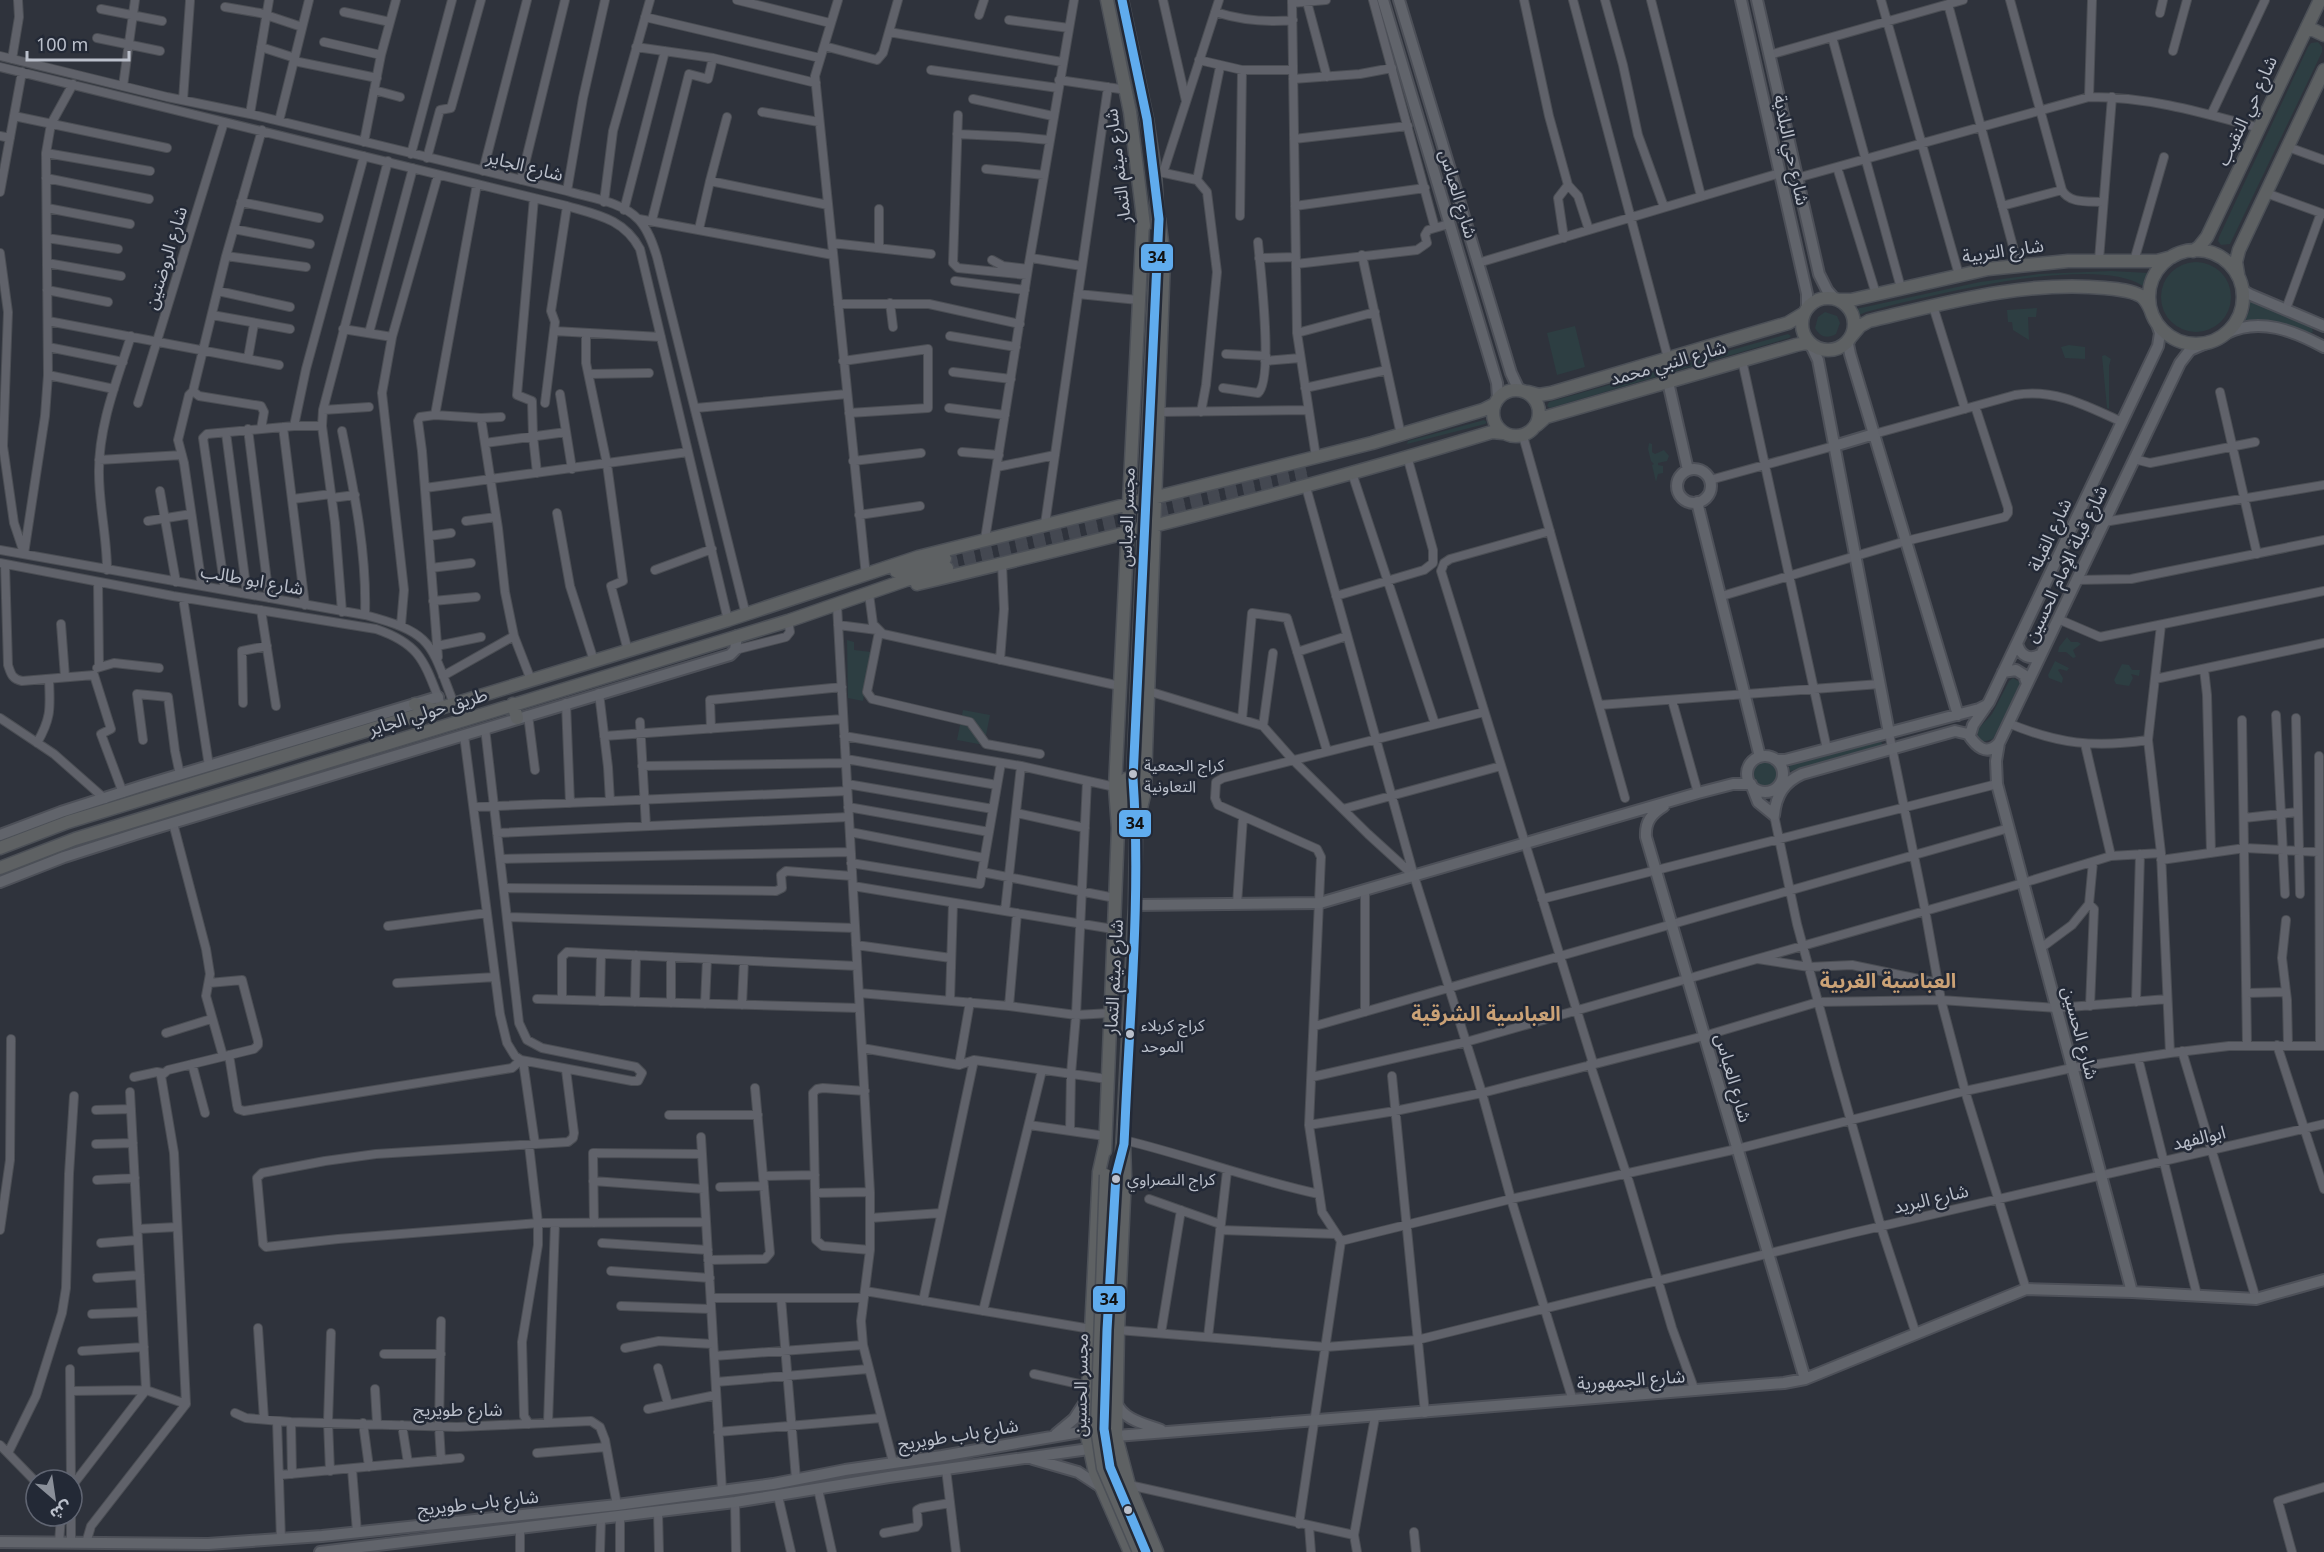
<svg xmlns="http://www.w3.org/2000/svg" width="2324" height="1552" font-family="'Noto Sans','Noto Sans Arabic',sans-serif">
<style>
.green{fill:#2d3e42}
.lines{fill:none;stroke-linecap:round;stroke-linejoin:round}
.highway-tunnel{stroke:#444851;stroke-width:12;stroke-dasharray:12 6;stroke-linecap:butt}
.minor-casing{stroke:#4b4e54;stroke-width:10}
.major-casing{stroke:#4d5058;stroke-width:14}
.highway-casing{stroke:#4c5057;stroke-width:15}
.minor{stroke:#60626a;stroke-width:8}
.major{stroke:#61646b;stroke-width:10}
.highway{stroke:#5e6163;stroke-width:12}
.highway-bridge-casing{stroke:#4c5057;stroke-width:15;stroke-linecap:butt}
.highway-bridge{stroke:#5e6163;stroke-width:12}
.bus-1-casing{stroke:#232936;stroke-width:14}
.bus-1{stroke:#60acee;stroke-width:9}
.bus-dot{fill:#bbc0cb;stroke:#232936;stroke-width:2}
.labels{text-anchor:middle;stroke-width:5;stroke-linejoin:round;paint-order:stroke}
.bus-label{font-size:16px;fill:#bbc0cb;stroke:#232936;text-anchor:start}
.street-label{font-size:18px;fill:#bbc0cb;stroke:#232936}
.neighbourhood-label{font-size:20px;font-weight:bold;fill:#cba276;stroke:#232936}
.line-badge{stroke:#232936;stroke-width:2}
.pale-badge-label{font-size:16px;text-anchor:middle;font-weight:bold;fill:#111}
</style>
<rect width="100%" height="100%" fill="#2f333c"/>
<path class="green" d="M2318,42L2322,47V52L2230,244L2221,245L2218,241L2219,237L2308,47L2311,43Z
M2161 297a35 35 0 1 1 70 0a35 35 0 1 1-70 0Z
M2111,271L2149,273L2143,286C2094,253 1924,297 1866,312L1859,315L1856,309L1980,282L2039,274Z
M2249,300L2311,325L2313,332L2308,334L2244,322L2250,309Z
M2037,308L2036,317H2028L2029,340L2013,330L2012,322H2008L2007,310Z
M1825,312L1837,316L1840,323L1836,334C1827,339 1820,337 1815,328L1818,317Z
M1575,326L1585,367L1557,375L1547,333Z
M1788,334L1791,336L1789,338L1550,408L1547,406L1549,402Z
M2069,345L2085,347V359L2065,358L2061,347Z
M2105,355L2111,359L2109,366V409L2107,408L2102,356Z
M1484,420L1487,422L1485,424L1407,444L1408,441Z
M1649,443L1652,444V452L1655,454L1664,450L1669,456L1667,461L1658,463V465L1663,466V473L1658,474L1656,482L1652,465L1654,464L1651,461L1648,449Z
M2067,637L2071,642H2078L2081,644L2073,650L2076,657L2073,658L2066,652H2058L2059,647Z
M847,640L854,642V650L871,652L863,701L848,698Z
M2055,661L2069,668L2067,671L2060,669L2058,670L2063,678L2062,683L2049,678L2048,675Z
M2122,664L2129,665L2132,670H2140L2139,676L2131,674L2133,678L2129,686L2116,684L2114,680Z
M2013,678L2020,682L2019,687L1993,739L1983,742L1978,737V729L1992,714L2009,681Z
M963,710L990,715L984,745L957,740Z
M1881,741L1883,747L1790,771L1789,765Z
M1752 774a13 13 0 1 1 26 0a13 13 0 1 1-26 0Z"/>
<g class="lines">
<path class="highway-tunnel" d="M945,559L1310,466
M947,568L1313,477"/>
<g class="minor-casing">
<path id="minor" d="M737,0L830,23
M838,0L815,76L866,576
M1163,0L1186,101
M1292,0L1297,333L1316,457
M1373,0L1435,228
M1524,0L1549,116L1568,185L1558,198L1564,238
M1573,0L1668,358
M1605,0L1623,65L1638,135L1664,207
M1651,0L1701,196
M1881,0L1959,275
M2010,0L2062,190C2069,204 2089,201 2103,202
M1307,2L1327,77
M1292,3L1326,0
M1948,4L2018,265
M225,7L260,13L302,27
M101,9L162,21
M344,12L390,22
M1215,12C1241,20 1265,23 1293,20
M2160,13L2163,0
M979,15L984,0
M645,17L820,58
M1009,20L1069,28
M889,32L1062,62
M1832,37L1901,288
M97,38L160,51
M324,42L381,55
M824,46L877,60L883,53L898,0
M261,47L295,58
M636,47L713,58L816,83
M2173,51L2187,0
M1769,55L1963,0
M0,56L167,97L250,114L567,191C589,198 621,201 638,219C648,229 653,244 657,257L746,615
M12,59L19,17L18,0
M1199,60L1242,70H1293
M294,61L377,78
M0,67L567,206C598,215 624,219 640,249L728,620
M931,70L1058,88
M1293,79L1360,74L1392,68
M1059,80L1127,90
M123,86L135,0
M374,90L400,97
M2089,97L2092,0
M973,99L1053,116
M183,100L190,1
M762,112L819,122
M250,114L269,0
M958,115L953,263L958,268L1027,275
M2211,115L2265,0
M14,116L167,148
M279,121L309,0
M957,134L1018,137L1049,140
M0,136L10,138
M1294,139L1408,126
M364,142L381,55L396,0
M2288,147L2324,160
M46,153L150,171
M411,154L452,0
M427,158L440,110L451,108L481,0
M1837,167L1876,294
M986,169L1044,175
M483,171L527,0
M1155,171L1197,180L1207,192L1217,272L1206,385L1201,412
M1163,173L1219,0
M46,178L149,199
M1797,178L2089,97C2150,97 2200,112 2259,128
M521,180L565,0
M1197,180L1220,67
M710,181L828,205
M1568,185L1578,196L1589,230
M567,191L583,98L605,0
M0,192L22,72
M2266,193L2324,214
M534,198L517,395L532,401L533,436L537,473
M241,202L319,218
M604,202L613,131L650,0
M1295,206L1425,188
M2002,206L2062,190
M47,208L130,224
M624,210L665,51
M1240,216L1242,70
M639,219L833,255
M652,220L689,74L708,79L713,58
M234,229L310,244
M699,229L710,181L727,117
M47,238L118,249
M832,243L931,254
M879,248V209
M0,253L8,312L3,446L14,523L24,553
M1362,255L1401,435
M226,256L306,267
M1031,258L1082,266
M1259,258L1296,257
M992,260L1003,266L1028,269
M2099,260L2112,97
M2134,261L2164,157
M47,263L121,276
M1478,263L1780,173
M1296,264L1417,250L1427,243L1425,235L1428,230L1449,224
M955,281L1025,290
M47,290L108,302
M218,291L290,307
M1078,294L1138,300
M890,303L893,327
M838,304H929L1020,324
M1933,306L1965,409
M2286,309L2321,213
M212,315L290,329
M48,321L279,365
M343,329L392,337
M554,331L661,337
M369,333L413,168
M586,333V363L607,464L623,581L611,586L628,651
M1297,333L1375,312
M950,336L1016,347
M48,347L123,362
M1226,354L1266,356
M248,358L254,324
M1742,360L1827,749
M843,361L928,349V408L849,413
M1265,361L1300,358
M953,372L1011,379
M589,374L649,373
M48,375L114,389
M1223,388L1258,393C1274,380 1260,266 1258,242
M1305,388L1387,370
M193,391L189,395L178,440L184,463L202,586
M2220,392L2257,554
M560,394L572,469
M138,403L224,122
M545,403L555,322L551,311L567,206
M696,408L847,394
M949,408L1005,415
M323,410L369,407
M1159,412L1308,410
M435,415L481,418L501,417
M481,418L498,528L505,592L514,636L531,680
M294,426H322
M283,427L305,605
M248,429L269,598
M261,429L264,412L261,406L199,396L193,391L226,256L262,130
M342,431C354,491 367,553 365,615
M226,433L247,594
M1874,434L2015,395C2054,388 2087,406 2122,422
M1523,436L1625,798
M485,443L566,432
M962,452L999,455
M2134,459L2150,463L2255,442
M99,460L182,455
M853,461L921,453
M997,467L1055,455
M1352,473L1435,724
M1710,480L1834,446
M1306,487L1414,876L1482,1093L1511,1199L1573,1401
M425,488L688,452
M160,491L176,582
M332,498L355,495
M293,499L331,494
M557,513L570,586L594,661
M859,515L920,506
M148,521L191,514
M466,521L496,517
M2104,522L2324,485
M1045,524L1108,87
M1550,531L1450,559L1444,563L1441,571L1593,1063
M429,536L451,533
M985,539L1028,269L1074,0
M0,550L365,615C433,633 430,642 454,704
M24,554L45,416L48,375L46,153L51,124L73,84
M0,563L173,596L376,629C420,644 424,661 440,702
M5,564L8,665C11,674 12,679 22,681L94,675L111,729L101,734L123,793
M431,568L471,563
M107,570C107,537 99,506 99,474C98,427 117,380 131,336
M655,570L712,549
M2076,580L2131,579L2324,540
M98,582L99,667
M225,590L203,438L207,434L294,426L306,369L364,156
M869,594L873,624L883,634L1120,686
M1336,596L1424,570L1433,563V550L1407,456
M1722,596L1906,541L2005,517L2008,513V508L1975,406
M183,598L209,766
M433,601L476,597
M837,605L870,1192V1250L861,1321L863,1345L893,1462
M261,610L276,706
M342,612L335,523L322,426L323,410L388,161
M2058,619L2100,637L2324,591
M61,624L65,677
M401,625L404,590L382,393L392,337L438,175
M838,625L877,630
M2161,625L2148,740L2161,853L2170,1053
M879,632L867,692L872,699L970,722L986,744L1040,754
M437,646L481,637
M735,650L786,637L790,632L788,621
M1297,652L1347,636
M438,657L422,451L418,421L420,417L435,415L477,184
M1000,660L1004,609L1002,564
M97,668L114,663L159,668
M2204,669L2207,695L2211,853
M443,676L514,636
M2155,679L2324,643
M1148,691L1263,726L1293,760L1368,834L1413,875
M599,693L608,767L610,801
M1672,700L1698,793
M243,703L242,651L267,646
M566,703L570,803
M1599,705L1880,684
M528,715L535,770
M2276,715L2285,894
M0,718L54,754L105,799
M2296,718L2300,894
M1242,719L1252,613L1287,618L1327,751
M2242,720L2247,1045
M640,722L646,826
M2008,723C2058,744 2094,748 2148,740
M1263,726L1273,653
M711,729L710,700L842,687
M1889,733L1925,910L1941,1000L1965,1091L2026,1289
M464,735L500,1014L507,1043L515,1056L521,1060L632,1081H638L642,1073L636,1067L542,1048L527,1040L519,1023L485,728
M604,736L843,719
M844,736L1021,766L1115,787
M143,740L137,694L168,697L175,751L180,775
M37,743C52,717 50,707 49,679
M2085,744L2111,856
M2319,756L2320,1046
M846,759L997,785
M642,766L846,763
M847,784L993,809
M474,807L847,791
M848,807L989,832
M1343,809L1501,766
M1016,813L1085,828
M1774,815L1797,924L1837,1072L1881,1227L1916,1334
M2244,818L2298,812
M173,823L206,949L210,974L206,996L223,1056
M850,832L984,858
M497,833L849,817
M501,859L851,852
M2161,860L2245,848L2319,852
M851,863L980,884L1001,763
M982,872L1115,898
M853,886L1113,929
M504,888L776,891L782,888L781,875L786,871L852,876
M1365,890V1012
M1542,899L1997,784
M1237,904L1243,817
M2089,904L2094,909L2090,1006
M1005,911L1021,766
M507,917L855,928
M2286,920L2282,958L2287,1000L2288,1045
M388,926L487,913
M856,945L951,958
M2045,945L2072,925L2089,904L2093,862
M671,957V1003
M1758,959L1809,967L1852,965L1938,983
M397,983L495,977
M859,993L1009,1006L1076,1015L1111,1013
M2247,993L2286,992
M537,999L859,1008
M562,999V957L567,952L857,966
M950,1000L953,903
M600,1001L601,954
M635,1002L636,955
M2136,1002L2140,854
M705,1004L707,959
M742,1005L744,961
M1009,1006L1017,913
M1315,1026L2009,828
M166,1033L211,1019
M2277,1045L2324,1189
M862,1048L959,1065L974,1060L1107,1079
M2182,1051L2256,1299
M229,1055L237,1105L238,1109L244,1111L512,1068L521,1060
M2138,1058L2197,1295
M523,1061L535,1144
M192,1064L205,1113
M1590,1064L1629,1182L1672,1328L1695,1391
M959,1065L970,1002
M566,1070L574,1133L573,1138L568,1142L376,1154L325,1161L262,1173L257,1178L263,1244L266,1247L338,1239L538,1223L706,1222
M1392,1076L1425,1413
M134,1077L157,1072L163,1073
M1312,1077L1466,1042L2023,883L2111,856L2161,853
M865,1091L823,1088L817,1089L813,1093L816,1240L823,1246L870,1250
M96,1110L131,1109
M669,1115H758
M1029,1125L1105,1136
M1309,1125L1395,1111L1482,1093L1704,1036L1818,1002L1941,1000L2057,1008L2167,999
M1070,1131L1071,1074L1076,1015L1087,781
M701,1137L722,1490
M1124,1140C1190,1156 1253,1180 1319,1194
M96,1144L133,1143
M529,1145L538,1223V1245L522,1342L524,1416L529,1424
M763,1176L815,1175
M97,1180L135,1178
M593,1181L704,1189
M720,1187L764,1186
M815,1193L870,1192
M1149,1199L1220,1224
M870,1218L941,1213
M594,1223L593,1153L702,1154
M138,1229L177,1227
M0,1230L10,1160L11,1039
M1220,1230L1336,1234
M1341,1241L1511,1199L1737,1149L1965,1091L2072,1068L2170,1053L2229,1046H2324
M101,1243L138,1240
M602,1243L708,1250
M708,1260L765,1259L770,1253L755,1088
M611,1271L710,1278
M97,1278L140,1275
M865,1291L1091,1329
M711,1298H864
M781,1298L796,1479
M923,1301L974,1060
M621,1306L711,1309
M983,1311L1042,1070
M92,1314L142,1312
M258,1328L264,1419
M1118,1330L1326,1347L1417,1340L1852,1233L2324,1124
M1161,1333L1181,1210
M1208,1337L1227,1171
M625,1348L659,1341L713,1344
M82,1351L144,1347
M384,1354H441
M714,1356L863,1345
M658,1368L668,1404
M70,1369L71,1480
M1034,1374L1088,1386
M716,1382L868,1369
M375,1389L377,1423
M71,1391L146,1390L186,1404
M648,1409L716,1395
M235,1413L246,1418L291,1422L457,1427L591,1421L600,1427L605,1440L617,1505
M277,1421L281,1540
M291,1422L292,1474
M363,1423L369,1467
M548,1423L555,1223
M402,1425L408,1463
M718,1432L881,1418
M0,1445L36,1482
M8,1453L36,1396L62,1313L66,1288L69,1174L74,1096
M537,1453L606,1447
M441,1460L439,1426L441,1321
M352,1469L357,1532
M946,1469L956,1552
M330,1471L328,1422L331,1333
M279,1475L460,1458
M1129,1485L1354,1535
M72,1486L146,1390L130,1092
M818,1489L832,1552
M778,1496L791,1552
M735,1502L736,1552
M658,1512L659,1552
M71,1516V1543
M620,1517V1552
M1299,1524L1341,1241L1322,1212L1309,1125L1321,857L1317,849L1218,805L1215,798L1216,782L1223,778L1484,712
M1309,1526L1311,1552
M1414,1532L1416,1552
M884,1533L916,1527L918,1524L917,1510L921,1508L950,1503
M59,1543L61,1516
M86,1543L91,1526L186,1404L174,1153L161,1076L168,1070L254,1049L258,1045V1041L242,980L209,983
M520,1552V1528
M600,1552L601,1519
M1357,1552L1354,1535L1375,1417
M2292,1552L2278,1501L2324,1487"/>
</g>
<g class="major-casing">
<path id="major" d="M1383,0L1497,383L1498,398
M1399,0L1511,373L1519,390
M1741,0L1807,294V307
M1757,0L1819,274L1827,290L1834,298
M2242,290L2251,295L2324,326
M2227,333C2260,317 2294,331 2324,347
M1850,338L1848,344L1850,354L1958,715
M1811,345L1818,360L1889,733
M1668,382L1688,470
M1834,446L1874,434
M1677 486a17 17 0 1 1 34 0a17 17 0 1 1-34 0Z
M1697,502L1760,757
M2017,643C2020,656 2030,661 2041,654
M2003,672L2016,670L2024,675L2027,684
M1970,735L1973,725L1989,702L2158,346L2160,333L2157,324
M1747 774a18 18 0 1 1 36 0a18 18 0 1 1-36 0Z
M1776,760H1785L1979,709L1987,705
M1751,784L1758,802L1774,815C1776,795 1784,782 1802,774L1955,731L1968,734C1976,746 1986,757 1999,743
M1664,806C1651,814 1645,822 1646,837L1805,1379
M0,835L61,812L142,786L438,697
M0,882L64,857L139,833L730,655L735,650L737,636
M1135,905L1320,903L1698,793L1733,784H1750
M2132,1292L1997,784L1996,761L1999,743L2180,363L2190,350L2206,343
M1116,1402C1123,1420 1145,1424 1161,1430
M1056,1434L1074,1419L1087,1399
M1033,1459L1078,1472L1101,1487
M0,1542L208,1544L322,1536L617,1505L773,1484L845,1470L942,1456L1086,1431L1107,1432L1116,1436L1167,1432L1784,1383L1805,1379L2026,1289L2132,1292L2256,1299L2324,1280
M320,1552L735,1502L889,1477L1103,1447L1111,1445L1116,1436"/>
</g>
<g class="highway-casing">
<path id="highway" d="M1107,0L1130,112L1144,226
M1122,0L1147,119L1155,171L1158,226
M2307,27L2324,35
M2149 297a47 47 0 1 1 94 0a47 47 0 1 1-94 0Z
M2193,251L2199,247L2207,237L2320,0
M2238,274L2236,262L2239,250L2324,70
M1802 324a26 26 0 1 1 52 0a26 26 0 1 1-52 0Z
M1840,300H1851L1988,269L2068,261H2157L2172,257
M1850,338L1860,326L1869,321C1945,303 2026,280 2105,288C2116,289 2131,290 2141,296C2146,300 2149,306 2151,311
M1493 413a23 23 0 1 1 46 0a23 23 0 1 1-46 0Z
M1528,392L1539,395L1551,393L1788,323L1803,314
M1537,425L1546,417L1796,345L1806,343L1811,345
M896,571L945,559
M917,584C1110,538 1302,490 1492,432L1503,433
M415,704L434,710
M513,704L517,718
M1118,828L1115,787L1143,220
M1136,829L1145,791L1146,750L1164,257L1159,219
M0,848L68,822L728,620L918,557L1372,443L1483,410L1495,404
M0,868L75,839L788,621L906,580L947,568
M1124,1144L1125,1176L1118,1330L1116,1436L1129,1485L1157,1552
M1105,1145L1099,1172L1086,1431L1095,1473L1130,1552
M1105,1151L1118,828L1126,779
M1122,1151L1135,905L1136,829L1133,779"/>
</g>
<use href="#minor" class="minor"/>
<use href="#major" class="major"/>
<use href="#highway" class="highway"/>
<g class="highway-bridge-casing">
<path id="highway-bridge" d="M1133,779L1156,257
M1106,1175L1097,1428L1103,1468L1139,1552
M1109,1289L1116,1175"/>
</g>
<use href="#highway-bridge" class="highway-bridge"/>
<g class="bus-1-casing">
<path id="bus-1" d="M1122,0L1147,119L1159,219L1133,779C1141,893 1130,1009 1125,1124L1124,1144L1116,1175L1107,1330L1104,1429L1110,1467L1146,1552"/>
</g>
<use href="#bus-1" class="bus-1"/>
</g>
<g class="bus-dot">
<circle cx="1133" cy="774" r="5"/>
<circle cx="1130" cy="1034" r="5"/>
<circle cx="1116" cy="1179" r="5"/>
<circle cx="1128" cy="1510" r="5"/>
</g>
<g class="labels">
<g class="bus-label">
<text x="1144" y="771">كراج الجمعية<tspan x="1144" dy="21">التعاونية</tspan></text>
<text x="1141" y="1031">كراج كربلاء<tspan x="1141" dy="21">الموحد</tspan></text>
<text x="1127" y="1185">كراج النصراوي</text>
</g>
<g class="street-label">
<text transform="translate(2247 111) rotate(-65)" y="6">شارع حي النقيب</text>
<text transform="translate(1791 150) rotate(78)" y="6">شارع حي البلدية</text>
<text transform="translate(525 166) rotate(14)" y="6">شارع الجاير</text>
<text transform="translate(1118 166) rotate(-97)" y="6">شارع ميثم التمار</text>
<text transform="translate(1458 194) rotate(73)" y="6">شارع العباس</text>
<text transform="translate(2003 251) rotate(-8)" y="6">شارع التربية</text>
<text transform="translate(166 258) rotate(-73)" y="6">شارع الروضتين</text>
<text transform="translate(1668 363) rotate(-16)" y="6">شارع النبي محمد</text>
<text transform="translate(1127 517) rotate(-88)" y="6">مجسر العباس</text>
<text transform="translate(2050 535) rotate(-65)" y="6">شارع القبلة</text>
<text transform="translate(2066 564) rotate(-65)" y="6">شارع قبلة الإمام الحسين</text>
<text transform="translate(252 580) rotate(10)" y="6">شارع ابو طالب</text>
<text transform="translate(428 712) rotate(-17)" y="6">طريق حولي الجاير</text>
<text transform="translate(1114 977) rotate(-87)" y="6">شارع ميثم التمار</text>
<text transform="translate(2080 1033) rotate(75)" y="6">شارع الحسين</text>
<text transform="translate(1733 1078) rotate(74)" y="6">شارع العباس</text>
<text transform="translate(2199 1138) rotate(-13)" y="6">ابوالفهد</text>
<text transform="translate(1931 1199) rotate(-13)" y="6">شارع البريد</text>
<text transform="translate(1631 1380) rotate(-4)" y="6">شارع الجمهورية</text>
<text transform="translate(1081 1385) rotate(-89)" y="6">مجسر الحسين</text>
<text x="458" y="1416">شارع طويريج</text>
<text transform="translate(958 1435) rotate(-9)" y="6">شارع باب طويريج</text>
<text transform="translate(478 1503) rotate(-6)" y="6">شارع باب طويريج</text>
</g>
<g class="neighbourhood-label">
<text x="1888" y="988">العباسية الغربية</text>
<text x="1486" y="1021">العباسية الشرقية</text>
</g>
</g>
<g class="line-badge">
<rect x="1140" y="243" width="34" height="29" rx="6" fill="#60acee"/>
<rect x="1118" y="809" width="34" height="29" rx="6" fill="#60acee"/>
<rect x="1092" y="1285" width="34" height="28" rx="6" fill="#60acee"/>
</g>
<g class="pale-badge-label">
<text x="1157" y="263">34</text>
<text x="1135" y="829">34</text>
<text x="1109" y="1305">34</text>
</g>
<g transform="translate(54 1498) rotate(151)"><circle r="28" fill="#232936" stroke="#606572" stroke-width="1.5"/>
<path d="M0-4.5L10 22L0 15L-10 22Z" fill="#8a8f99"/>
<text y="-9" font-size="16" font-weight="bold" text-anchor="middle" fill="#bbc0cb">ش</text>
</g>
<path d="M27 51v9h102v-9" fill="none" stroke="#bbc0cb" stroke-width="3"/>
<text x="36" y="51" font-size="18" fill="#bbc0cb" stroke="#232936" stroke-width="4.5" paint-order="stroke">100 m</text>
</svg>
